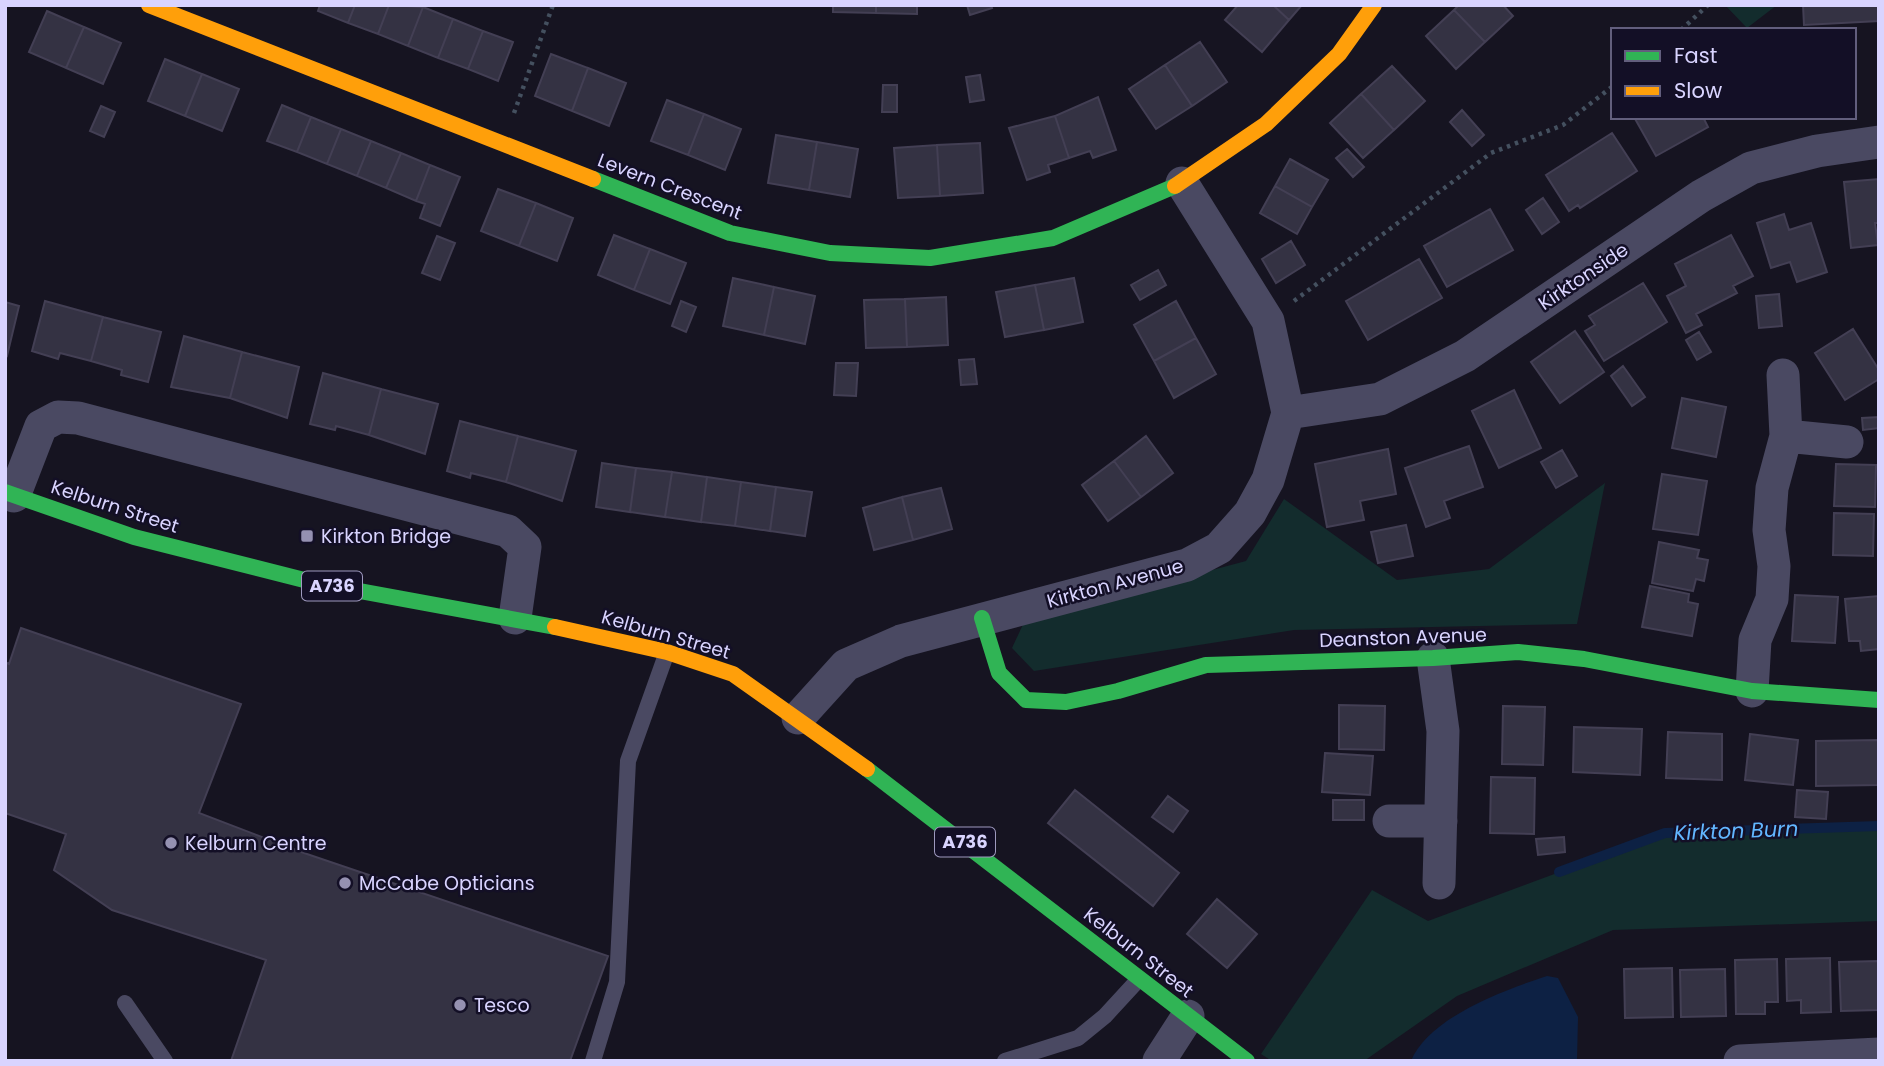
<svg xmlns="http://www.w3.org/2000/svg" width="1884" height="1066" font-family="Poppins,sans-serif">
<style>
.green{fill:#132c2d}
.water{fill:#0d2144}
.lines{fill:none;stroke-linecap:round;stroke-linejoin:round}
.stream{stroke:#0d2144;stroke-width:10}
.building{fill:#343243;stroke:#433f54;stroke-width:2}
.path{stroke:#44505f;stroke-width:4.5;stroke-dasharray:3.5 5;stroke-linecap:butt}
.lane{stroke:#4a4962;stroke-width:16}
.street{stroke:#4a4962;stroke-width:33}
.fast{stroke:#30b455;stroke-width:16}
.slow{stroke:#ff9f0a;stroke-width:16}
.poi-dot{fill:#9591b1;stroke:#130f26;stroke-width:2.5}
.labels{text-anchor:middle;stroke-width:5;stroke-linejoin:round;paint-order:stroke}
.shield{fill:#130f26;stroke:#9e99be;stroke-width:2}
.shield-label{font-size:18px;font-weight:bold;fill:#d9d4ff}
.street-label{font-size:19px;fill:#d9d4ff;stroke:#130f26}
.poi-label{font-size:19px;fill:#d9d4ff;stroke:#130f26;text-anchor:start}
.water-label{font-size:21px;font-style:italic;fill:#62b6ff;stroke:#130f26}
</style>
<rect width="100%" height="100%" fill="#161421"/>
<path class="green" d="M1725,5H1777L1747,28Z
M1605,483L1577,624L1294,630L1034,671L1012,648L1025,620L1246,561L1284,499L1397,580L1489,569Z
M1879,826V921L1613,930L1457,996L1364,1061H1272L1261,1054L1372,890L1428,921L1665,833Z"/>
<path class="water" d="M1547,976L1558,978L1578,1017L1577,1061H1411C1428,1018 1504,990 1547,976Z"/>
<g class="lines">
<path class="stream" d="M1559,872L1665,833L1879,826"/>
</g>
<path class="building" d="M320,5H355L348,23L318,11Z
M355,5H389L378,34L348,23Z
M389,5L423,7L408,46L378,34Z
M833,5H876V13L833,12Z
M876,5H917V14L876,13Z
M967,5H991L992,8L970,15Z
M1238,5H1273L1289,20L1262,52L1225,20Z
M1273,5H1302L1289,20Z
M1459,5H1503L1513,16L1485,42L1454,10Z
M1803,5H1879V21L1804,25Z
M423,7L453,19L438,58L408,46Z
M1454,10L1485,42L1456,69L1426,36Z
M47,11L84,27L66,68L29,52Z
M453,19L483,31L468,69L438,58Z
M84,27L121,43L103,84L66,68Z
M483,31L513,42L498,81L468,69Z
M1200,42L1227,82L1192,106L1165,65Z
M551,54L588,68L572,111L535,96Z
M165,59L202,74L185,116L148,101Z
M1165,65L1192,106L1156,129L1129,89Z
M1392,66L1425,101L1394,130L1361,94Z
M588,68L626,83L609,126L572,111Z
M202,74L239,89L222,131L185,116Z
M980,75L984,100L970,102L966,77Z
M883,85H897V112H882Z
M1361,94L1394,130L1363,158L1330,123Z
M1098,97L1116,150L1093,158L1090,151L1069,158L1055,116Z
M667,100L704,114L688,155L651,141Z
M282,105L311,117L297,152L267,141Z
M101,106L115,112L104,137L90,131Z
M1462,110L1484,135L1472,146L1450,122Z
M704,114L741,129L725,170L688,155Z
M1055,116L1069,158L1048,165L1050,172L1027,180L1009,128Z
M311,117L341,129L327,164L297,152Z
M1634,117H1703L1708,127L1656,156Z
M341,129L371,141L357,176L327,164Z
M1612,133L1637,171L1580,208L1578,205L1569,211L1546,175Z
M776,135L817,142L809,190L768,183Z
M371,141L401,153L386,188L357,176Z
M817,142L858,149L850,197L809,190Z
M980,143L983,193L940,196L937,145Z
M937,145L940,196L898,198L894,148Z
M1347,149L1364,167L1353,177L1336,158Z
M401,153L430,165L416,201L386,188Z
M1290,159L1328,180L1312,207L1275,186Z
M430,165L460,177L440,226L420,218L425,204L416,201Z
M1879,179V223H1875L1878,245L1851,248L1844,182Z
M1275,186L1312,207L1297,234L1260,213Z
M498,189L536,203L519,246L481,231Z
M1543,198L1559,222L1542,234L1526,210Z
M536,203L573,218L557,261L519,246Z
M1490,209L1513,250L1447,287L1424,246Z
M1784,214L1789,230L1811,223L1827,272L1797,282L1790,262L1771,268L1757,223Z
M614,235L650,249L634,290L598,275Z
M1731,235L1753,276L1733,286L1737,293L1696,314L1702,325L1686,333L1667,296L1686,286L1675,264Z
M437,236L455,243L440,280L422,273Z
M1291,241L1305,265L1276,283L1262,259Z
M650,249L686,263L670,304L634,290Z
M1419,259L1442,298L1368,340L1346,301Z
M1158,270L1166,285L1140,300L1131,285Z
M733,278L774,287L764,335L723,326Z
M1074,278L1083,322L1044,330L1035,285Z
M1643,283L1667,322L1604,361L1585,331L1595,325L1589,316Z
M1035,285L1044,330L1005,337L996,292Z
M774,287L815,296L805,344L764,335Z
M1779,294L1782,326L1759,328L1756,296Z
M946,297L948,345L907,347L905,299Z
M905,299L907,347L866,348L864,300Z
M45,301L103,317L91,361L60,353L58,359L32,351Z
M681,301L696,307L686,332L672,326Z
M1176,301L1196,338L1154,361L1134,325Z
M5,302L19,306L7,356L5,355Z
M103,317L161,332L148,382L121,375L122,370L91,361Z
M1853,329L1879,370V379L1845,400L1815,353Z
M1575,331L1604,372L1560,403L1531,362Z
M1699,332L1711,352L1697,360L1686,340Z
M184,336L242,352L230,398L171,387Z
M1196,338L1216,374L1174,398L1154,361Z
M242,352L299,367L287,418L230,398Z
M974,359L977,384L961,385L959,360Z
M836,363H858L856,396L834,395Z
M1623,366L1645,397L1632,406L1611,376Z
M323,373L381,389L369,435L336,426L335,430L310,424Z
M381,389L438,404L425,454L369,435Z
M1514,390L1541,448L1499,468L1472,411Z
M1682,398L1726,407L1716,457L1672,448Z
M1879,417V428L1863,430L1862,418Z
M460,421L518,436L506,482L471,473L470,478L447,471Z
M518,436L576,451L562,501L506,482Z
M1146,436L1173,473L1141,497L1114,461Z
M1469,446L1483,487L1444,501L1450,518L1426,527L1405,468Z
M1388,449L1396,494L1360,501L1364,520L1327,527L1315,464Z
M1562,450L1577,476L1556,488L1541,462Z
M1114,461L1141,497L1108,521L1082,485Z
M602,463L636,468L630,512L596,507Z
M1836,464L1876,465L1875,507L1834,506Z
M636,468L672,472L665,517L630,512Z
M672,472L707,477L701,522L665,517Z
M1662,474L1707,481L1698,535L1653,529Z
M707,477L741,482L735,526L701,522Z
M741,482L776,487L770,531L735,526Z
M776,487L812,492L805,536L770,531Z
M941,488L952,529L913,540L902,497Z
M902,497L913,540L874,550L863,508Z
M1834,513L1874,514L1873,556L1833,555Z
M1406,525L1413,556L1378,563L1371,532Z
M1659,542L1699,550L1697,558L1708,560L1704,581L1696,579L1693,591L1652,583Z
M1650,586L1689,594L1688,602L1698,604L1692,636L1642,627Z
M1795,595L1838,597L1835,643L1792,641Z
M1879,596V649L1861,651L1860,641H1849L1845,599Z
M21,628L241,704L199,813L304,853L608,956L570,1061H231L266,960L112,910L54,870L66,834L5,813V662L9,664Z
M1339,705L1385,706L1384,750L1339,749Z
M1503,706L1545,707L1543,765L1502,764Z
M1574,727L1642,729L1640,775L1573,772Z
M1668,732L1722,734V780L1666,778Z
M1750,734L1798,740L1793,785L1745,780Z
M1879,740V785L1816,786V741Z
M1325,753L1373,756L1370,795L1322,792Z
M1491,777L1535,778L1534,834L1490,833Z
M1075,790L1179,873L1153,906L1048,823Z
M1797,790L1828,792L1826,819L1795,817Z
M1168,796L1188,811L1173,832L1152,817Z
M1333,800H1364V820H1333Z
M1564,837L1565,852L1538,855L1536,839Z
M1217,899L1257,934L1227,968L1187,934Z
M1830,958L1831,1012L1801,1013V1000L1787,1001L1786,959Z
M1777,959L1778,1002H1765V1014H1736L1735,960Z
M1879,961V1010L1841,1011L1839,962Z
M1672,968L1673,1017L1625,1018L1624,969Z
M1725,969L1726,1016L1681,1017L1680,970Z"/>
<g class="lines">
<path class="path" d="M1681,30L1708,5
M514,113L553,5
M1294,301L1491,153L1563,125L1613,86"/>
<path class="lane" d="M125,1003L165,1061
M593,1061L617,982L628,761L667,652
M1005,1061L1078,1038L1105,1016L1139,979"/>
<path class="street" d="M1288,413L1380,399L1465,356L1701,196L1751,168L1817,151L1879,142
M1786,436L1847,442
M14,496L41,426L58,417L78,418L508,531L525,547L515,618
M1433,658L1443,731L1439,883
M1752,691L1755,640L1772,599L1774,566L1769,530L1772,488L1786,436L1783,375
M798,718L846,665L901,641L1187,565L1219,548L1250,513L1268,480L1288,413L1268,321L1182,183
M1389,821H1441
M1159,1061L1188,1016
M1740,1061L1879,1054"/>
<path class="fast" d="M593,179L730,233L830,253L930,258L1053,238L1175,186
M5,492L134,537L316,583L555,627
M982,618L999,673L1026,700L1066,702L1118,691L1206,665L1433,658L1518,652L1584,659L1752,691L1879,700
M867,769L1247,1061"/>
<path class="slow" d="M149,5L593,179
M1175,186L1266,124L1339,54L1374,5
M555,627L667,652L733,674L867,769"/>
</g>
<g class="poi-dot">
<rect x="300" y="529" width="14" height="14" rx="3.5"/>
<circle cx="171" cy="843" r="7"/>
<circle cx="345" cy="883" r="7"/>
<circle cx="460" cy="1005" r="7"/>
</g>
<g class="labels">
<g class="shield">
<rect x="302" y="571.5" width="60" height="29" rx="5"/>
<rect x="935" y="827.5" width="60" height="29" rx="5"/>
</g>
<g class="shield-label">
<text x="332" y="592">A736</text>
<text x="965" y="848">A736</text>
</g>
<g class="street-label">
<text transform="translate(670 186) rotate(21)" y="7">Levern Crescent</text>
<text transform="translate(1583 276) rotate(-34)" y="7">Kirktonside</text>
<text transform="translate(115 506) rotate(18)" y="7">Kelburn Street</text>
<text transform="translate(1115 583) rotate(-15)" y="7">Kirkton Avenue</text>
<text transform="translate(666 634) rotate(16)" y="7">Kelburn Street</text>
<text transform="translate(1403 637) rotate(-2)" y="7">Deanston Avenue</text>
<text transform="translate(1139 952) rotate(38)" y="7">Kelburn Street</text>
</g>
<g class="poi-label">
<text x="321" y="543">Kirkton Bridge</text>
<text x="185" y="850">Kelburn Centre</text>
<text x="359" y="890">McCabe Opticians</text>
<text x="474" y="1012">Tesco</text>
</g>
<g class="water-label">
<text transform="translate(1736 831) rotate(-2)" y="7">Kirkton Burn</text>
</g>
</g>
<rect width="1884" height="1066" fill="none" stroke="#d9d4ff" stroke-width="14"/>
<rect x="1611" y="28" width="245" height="91" fill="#130f26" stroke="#625e7d" stroke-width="2"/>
<rect x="1625" y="51" width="35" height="10" fill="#30b455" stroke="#625e7d" stroke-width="2"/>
<text x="1674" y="63" font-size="21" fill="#d9d4ff">Fast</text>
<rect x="1625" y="86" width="35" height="10" fill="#ff9f0a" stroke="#625e7d" stroke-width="2"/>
<text x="1674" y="98" font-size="21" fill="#d9d4ff">Slow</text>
</svg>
